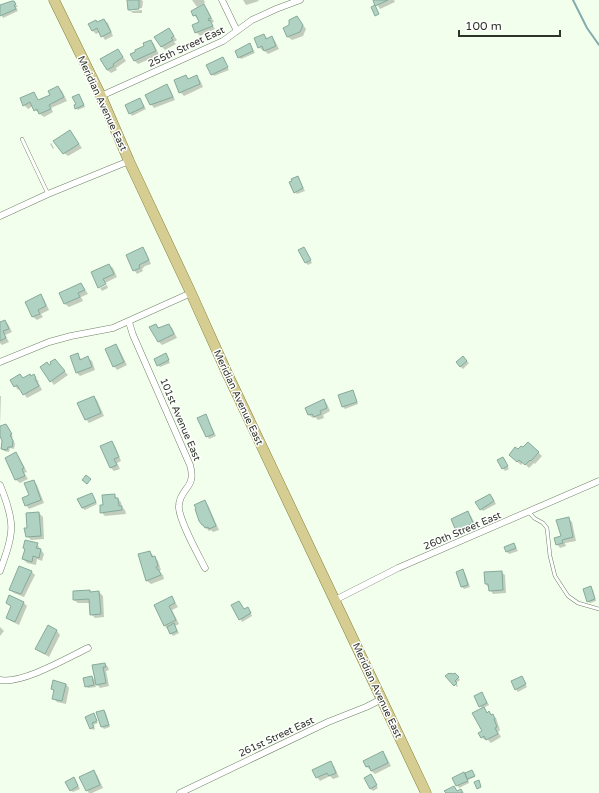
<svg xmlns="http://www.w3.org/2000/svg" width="599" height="793" font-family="'Varela Round',sans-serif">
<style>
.shadow{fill:#0003}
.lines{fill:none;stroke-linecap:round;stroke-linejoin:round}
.stream{stroke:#84abad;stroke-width:2}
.building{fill:#afd2c3;stroke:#87aa9b}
.lane-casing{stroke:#708167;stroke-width:4}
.street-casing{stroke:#708167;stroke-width:7}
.primary-casing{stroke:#88813e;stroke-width:11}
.lane{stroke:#fff;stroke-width:3}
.street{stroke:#fff;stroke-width:6}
.primary{stroke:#d5cd92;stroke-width:10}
.labels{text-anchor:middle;stroke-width:3;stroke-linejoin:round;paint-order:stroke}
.street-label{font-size:10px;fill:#2d3429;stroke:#fff}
</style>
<rect width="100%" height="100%" fill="#f3ffed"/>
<path class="shadow" d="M128,0H142L143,2L142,8L131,9V11L142,10V13H133L129,10Z
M192,0H204L205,3L197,7Z
M243,0H258L259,1L246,5Z
M374,0H394L395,2L380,9Z
M14,2L18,7H16L18,11L3,18L0,13V7Z
M204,6L207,9L214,22L211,23L215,29L200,36L196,32L200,22L194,15Z
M297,17L306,29L303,36L292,40L288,37L284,28L290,25Z
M104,20L108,23L113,36L105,40L100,32L96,34L92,30L97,23Z
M169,29L177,40L174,42L176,44L165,50L162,47Z
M264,35L268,39L272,37L275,41L279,49L268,54L264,50L263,51L259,47Z
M151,41L154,44L159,55L138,64L135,61L132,54L145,46Z
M250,44L255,53L241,59L239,57Z
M118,50L126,61L116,68L117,70L111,73L107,70Z
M223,59L229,70L214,76L212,74Z
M186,76L189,80L196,77L200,80L203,87L184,96L180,92Z
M167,85L170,89L175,100L154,108L151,104Z
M58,87L62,91L67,101L51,108L53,112L44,117L35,110L33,106L28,109L24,105L33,93L39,101L51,95Z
M81,98L85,107L78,110L76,108Z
M140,99L146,109L132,116L130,113Z
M70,131L82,148L68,156L64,153Z
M51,143L54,148L53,149L50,144Z
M298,177L305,191L297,194L295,192Z
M143,249L146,252L151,264L145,266L142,269L143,271L137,274L134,270Z
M306,250L312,263L308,265L306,263Z
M109,265L113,268L117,277L99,286Z
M81,284L84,288L88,294L81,297L83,301L69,307L65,304L60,294Z
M107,285L108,288L102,291L100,288Z
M41,296L44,299L49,310L41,314L43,317L37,320L33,317L26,302Z
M5,321L8,324L12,332L5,335L9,342L2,345L0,343V323Z
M156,325L160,329L169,325L172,328L177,338L162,345L158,341Z
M116,345L119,349L127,365L117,370L114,366Z
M77,354L82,360L88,358L92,361L95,370L80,376L77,373Z
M167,357L170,363L160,367L158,365Z
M463,357L469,363L463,369L457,363Z
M55,360L68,375L54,385L41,367L50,366Z
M20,375L24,379L34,375L39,382H38L42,390L27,398L20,388L18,390L15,386Z
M352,391L354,393L358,404L345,409L343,407Z
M0,396H1L0,425Z
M94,397L97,400L104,416L89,423L86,419Z
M324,400L327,404L330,411L323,415L324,418L318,420L315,417L313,418L309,415L306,408Z
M206,416L216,436L209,439L199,419Z
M0,427H8L13,437H12L15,444L14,449L10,448L9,452L4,451L2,449L3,441L0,434Z
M111,442L115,446L121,461L117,463L120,469L114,471L111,468L101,447Z
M528,443L542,456L535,464L534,463L529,468L523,462L521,465L510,455L523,449Z
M16,454L19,457L27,472L24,473L28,479L20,483L16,480L6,458Z
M498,461H505L509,469L505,471Z
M34,481L37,485L44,503L29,509L26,505L30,496Z
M92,494L97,504L85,510L82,508Z
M114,495L121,502L122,507L125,510L126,514L105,516L101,512L104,505Z
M492,497L496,504L483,511L481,509Z
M204,502L208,505L219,530L213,532L211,530L209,531L203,525Z
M467,512L471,516L476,526L461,534L457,530Z
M39,513L43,517L44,539L31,540L27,536Z
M568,518L572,522L576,541L565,543L566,546L560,548L557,544L562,537Z
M37,544L44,554L42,561L37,559L36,565L27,563L23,559L26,550L24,548Z
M514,544L518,551L509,554L507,552Z
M150,552L158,561L161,570H159L160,572L163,575L164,579L151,584L147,581L139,555Z
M31,571L35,575L24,597L14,593L10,590Z
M462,571L465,573L470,587L464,589L462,587L457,572Z
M501,572L505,575L506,593L493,594L486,584Z
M590,588L593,590L596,601L590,603L588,601Z
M99,592L103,596L104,617L95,618L91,614L90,603H78L74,600Z
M172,597L178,607L172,610L179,624L175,626L179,633L173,636L165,626L155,606Z
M239,602L244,610L250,611L252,616L242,622L233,605Z
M7,603H24L27,606L19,625L11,621L7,618L12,607Z
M0,627L4,631L0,636Z
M48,627L57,631L60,635L49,657L36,649Z
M105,664L108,667L109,670L106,671L109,686L100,688L95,682L96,687L88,688L86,686L92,677L96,681L93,666Z
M455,674L460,680L456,683L458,686L457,687L447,676Z
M521,677L527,687L518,692L516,689Z
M54,682L66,684L69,688L66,704L57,702L53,698L55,692L52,689Z
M482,693L489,705L483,708L488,713H489L496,718L500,730L498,732L501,737L491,743L487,739L485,740L481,737L483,732V709L480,706Z
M104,711L106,713L110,727L104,729L102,727Z
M93,715L98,723L93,725L95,729L93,730L91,728Z
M383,753L386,756L391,766L375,774L367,767L364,761Z
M331,763L334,766L339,777L333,779L330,776L320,781L317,777Z
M93,771L97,775L103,788L92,793H89L87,790Z
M472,772L475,777L468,780L469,783L459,788L453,778L463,774L468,778Z
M371,775L378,788L373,791L370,788Z
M76,781L80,789L73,792L70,790Z"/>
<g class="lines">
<path class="stream" d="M573,0L587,28L599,45"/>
</g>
<path class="building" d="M127,0H139V9L128,10Z
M373,0H388L375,6Z
M12,1H14L16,4L14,5L16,9L0,16V5Z
M204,4L211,18L208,19L209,21L210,20L213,26L195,33L192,25L199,22L196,15L193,16L191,11Z
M375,5L379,14L375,16L371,7Z
M297,16L303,25L300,32L287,37L283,28L289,25V20Z
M104,19L111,32L101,37L97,28L92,31L88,24L96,20L97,22Z
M169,28L174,36L171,38L173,40L161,47L154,37Z
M264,34L266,39L272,36L276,46L264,51L262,46L258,48L254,38Z
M151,40L156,51L134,61L130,54L135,52V50L144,46L143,43Z
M250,43L253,51L238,58L235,51Z
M118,49L123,57L113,64L114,66L107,70L100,59Z
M223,57L228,67L211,75L206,65Z
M186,75L188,79L197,75L200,84L179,93L174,80Z
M167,84L173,97L150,105L145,95Z
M58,86L64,97L49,105L51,109L39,114L37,109L34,111L30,102L23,106L20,98L34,92L38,100L50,95L48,91Z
M79,94L84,105L75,109L74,105L76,104L72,97Z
M140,98L144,107L129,114L125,105Z
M70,130L79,144L63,154L53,141Z
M298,176L303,188L294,193L289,182L292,181L291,179Z
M143,247L149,260L139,265L140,268L133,271L126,255Z
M304,247L311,260L305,263L298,250Z
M109,264L114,274L103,279L106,284L98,288L91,272Z
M81,283L85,290L78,293L80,297L64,304L59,293Z
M41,294L46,306L38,310L40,314L32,317L25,302Z
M5,320L9,329L3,331L6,338L0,341V322Z
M156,324L158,328L169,324L174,334L158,342L149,327Z
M116,344L124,362L113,367L105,349Z
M78,353L80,360L88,356L92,367L76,373L70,356Z
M166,353L169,360L157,366L154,359Z
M463,356L467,361L460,367L456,362Z
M55,359L65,371L50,382L40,367L47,362L49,365L51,364L50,362Z
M20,374L23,378L30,374L31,376L34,374L36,378L35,379L39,386L23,395L17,385L14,387L10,380Z
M353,390L357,402L342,407L338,395Z
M94,396L101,413L85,420L77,403Z
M324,399L327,408L320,411L321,414L314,417L312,414L308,415L305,408Z
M206,414L214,434L206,437L197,418Z
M6,424L12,434L10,435L13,441L12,447H8L7,450L1,449L2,441L0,436V426Z
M112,441L119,457L114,459L117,465L110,468L100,446Z
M528,442L539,452L531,461L530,460L525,465L519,460L517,462L509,455L515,447L518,449L521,446L523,447Z
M16,452L24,468L22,469L25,476L15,480L5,458Z
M503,457L508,466L502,469L497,460Z
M86,475L91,479L87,484L82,480Z
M34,480L41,500L25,506L22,498L29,495L24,483Z
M92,493L96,502L82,508L77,499Z
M115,494V498H118L119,506H122V510L100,513V505H103L102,495Z
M490,494L494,501L480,510L475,502Z
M205,500L216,526L209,529L208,527L205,528L203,525H202L199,521L195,509L196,508L194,505Z
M468,511L473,523L456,531L451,519Z
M39,512L41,536L26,537L24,528H27L26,513Z
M569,517L573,537L562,540L563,543L556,545L554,538L561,536L556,520Z
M25,540L38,543L36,548L41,549L39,558L33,556L32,562L22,559L25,549L23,548Z
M514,543L516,548L506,552L504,547Z
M150,551L152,557L155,556L158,566L156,567L158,570H159L161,575L146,581L138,554Z
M19,566L32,571L21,594L9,590Z
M463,569L468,585L461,587L456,572Z
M502,571L503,590L489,591L488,584H485L484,572Z
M591,586L595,599L587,602L583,589Z
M90,590V592L99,591L101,614L90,615L89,599L73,600V591Z
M9,595L24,602L15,622L6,618L11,606L6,603Z
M172,596L175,603L169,606L176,620L164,626L154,605Z
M239,601L244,609L248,607L251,613L239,620L231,605Z
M174,623L177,631L170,634L167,627Z
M48,625L57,630L45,654L35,649Z
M105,663L106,667H103L106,683L96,685L92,665Z
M449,673L450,674L451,673L453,674L455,673L459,677L455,681L457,683L454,686L445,676Z
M92,676L94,685L85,687L83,678Z
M522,676L526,684L515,690L511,681Z
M53,680L66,684L62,701L52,699L54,690L51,689Z
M482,692L487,703L479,707L474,696Z
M484,707L487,713L489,711L491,715L493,714L495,719H494L497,727L495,728L498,734L486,740L484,736L481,738L478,733L482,731L472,713Z
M104,710L109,725L101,727L96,712Z
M94,713L97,721L92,723L94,727L90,729L85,717Z
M383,751L388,763L371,771L369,766L366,767L363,761Z
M331,761L336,773L329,776L327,773L316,778L312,770Z
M94,770L100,785L86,791L79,777Z
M472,770L475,776L467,779L465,773Z
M464,772L468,781L456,786L452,778Z
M371,774L377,785L370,789L364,778Z
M74,777L78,786L70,791L65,782Z
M479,780L481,787L477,789L474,782Z
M454,786L457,791L461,789L463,793H446L444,791Z"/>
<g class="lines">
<g class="lane-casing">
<path id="lane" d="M22,139L48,194
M529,512L534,518L543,523L547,528L550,556L555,576L568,596L578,603L599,609"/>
</g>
<g class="street-casing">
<path id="street" d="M222,0L237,31
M101,96L223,41L252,20L276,9L300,0
M0,216L48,194L129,161
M129,322L133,335L190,465C197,488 180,488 179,505C177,517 199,556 205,568
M0,362L49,342L71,336L113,328L191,293
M0,485C16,524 14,532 0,571
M335,600L398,568L599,481
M0,680C23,684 67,658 88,648
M180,793L328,722L366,707L382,699"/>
</g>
<g class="primary-casing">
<path id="primary" d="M54,0L101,96L129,161L191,293L227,373L426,793"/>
</g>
<use href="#lane" class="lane"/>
<use href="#street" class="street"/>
<use href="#primary" class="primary"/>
</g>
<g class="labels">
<g class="street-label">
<text transform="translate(186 46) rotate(-25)" y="4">255th Street East</text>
<text transform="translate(103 103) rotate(65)" y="4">Meridian Avenue East</text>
<text transform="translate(239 397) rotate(65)" y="4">Meridian Avenue East</text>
<text transform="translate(181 419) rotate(67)" y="4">101st Avenue East</text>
<text transform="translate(462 530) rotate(-23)" y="4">260th Street East</text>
<text transform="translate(378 690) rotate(65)" y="4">Meridian Avenue East</text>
<text transform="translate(276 736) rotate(-25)" y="4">261st Street East</text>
</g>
</g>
<path d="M459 30v6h101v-6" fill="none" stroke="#2d3429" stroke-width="2"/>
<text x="465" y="30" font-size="12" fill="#2d3429" stroke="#ffffff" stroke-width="3" paint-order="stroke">100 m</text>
</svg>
